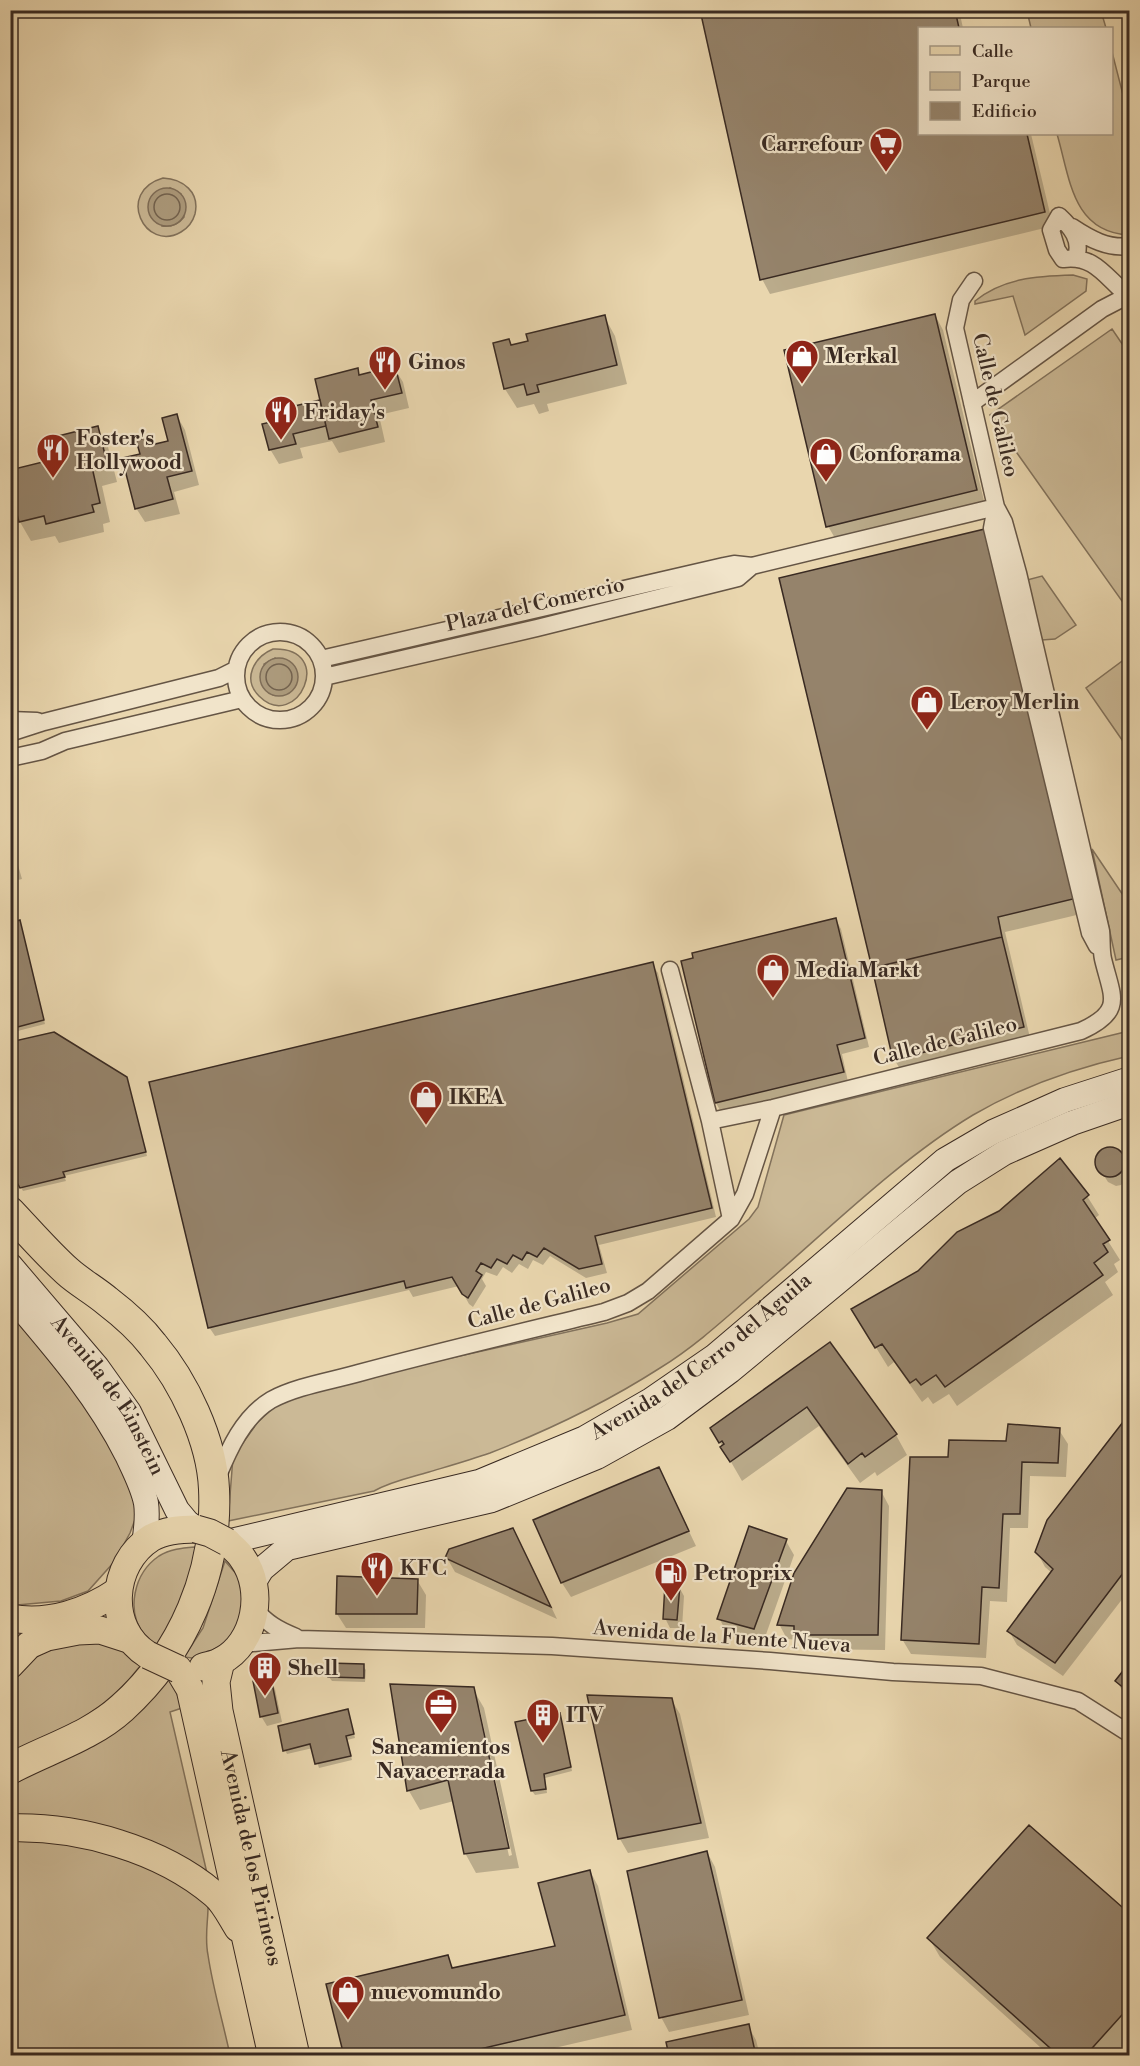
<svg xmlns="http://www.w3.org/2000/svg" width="1140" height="2066" font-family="'Libre Bodoni',serif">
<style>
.green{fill:#cbb996;stroke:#82725c;stroke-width:1.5;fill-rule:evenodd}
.water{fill:#ad9c7e;stroke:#7f6e59;stroke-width:1.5}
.shadow{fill:#0003;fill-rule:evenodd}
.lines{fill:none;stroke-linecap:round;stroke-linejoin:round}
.shore{stroke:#736350;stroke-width:1.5}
.building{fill:#95836b;stroke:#392a22;stroke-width:1.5}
.street-casing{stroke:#655545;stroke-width:19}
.secondary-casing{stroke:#392a22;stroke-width:26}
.primary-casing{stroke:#392a22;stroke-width:29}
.highway-casing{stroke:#392a22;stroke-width:32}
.street{stroke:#f1e4ca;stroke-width:16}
.secondary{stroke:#f1e4ca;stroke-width:24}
.primary{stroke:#e9d6ae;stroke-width:27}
.highway{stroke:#e9d6ae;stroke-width:30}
.primary-bridge-casing{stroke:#392a22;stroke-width:29;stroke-linecap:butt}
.primary-bridge{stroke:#e9d6ae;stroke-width:27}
.labels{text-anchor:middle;stroke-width:4.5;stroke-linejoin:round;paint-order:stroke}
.poi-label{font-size:21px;font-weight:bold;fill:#392a22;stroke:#f1e4ca;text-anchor:start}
.street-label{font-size:21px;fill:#392a22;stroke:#f1e4ca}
</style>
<rect width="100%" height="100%" fill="#e9d6ae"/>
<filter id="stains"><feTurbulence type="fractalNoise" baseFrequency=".00333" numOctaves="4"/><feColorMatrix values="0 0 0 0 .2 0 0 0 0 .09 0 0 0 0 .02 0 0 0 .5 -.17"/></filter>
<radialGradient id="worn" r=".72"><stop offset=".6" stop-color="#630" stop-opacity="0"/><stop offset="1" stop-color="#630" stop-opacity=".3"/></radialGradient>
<path class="green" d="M1027,11H1101L1106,28H1031Z
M1112,52L1129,118V235C1072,232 1070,178 1057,134H1112Z
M163,178C183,179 200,192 195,214C193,221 188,228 181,232C145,253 115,192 163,178ZM170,188L181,194L184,217C178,225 171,227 162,226Z
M1073,275L1087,279L1086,291L1025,335L1013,296L975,304V301C1003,278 1037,276 1073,275Z
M1112,329L1129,354V611L990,415Z
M1042,576L1076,625L1055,639L1042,640L1027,580Z
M273,649C337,647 297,734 259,696C242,679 254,657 273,649ZM275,658L286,694L273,695L264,664Z
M1129,656V750L1086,688Z
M1092,849L1129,904V957L1116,960Z
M1129,1031V1056C1075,1068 1021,1087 973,1115C900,1159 831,1227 766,1283C731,1313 699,1344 660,1368C607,1402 549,1430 490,1453C470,1460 449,1466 429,1472C409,1478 392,1481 374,1491L228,1521L233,1457L257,1423L276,1405L304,1393L406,1368L607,1323L638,1314L749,1219L758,1207L784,1115Z
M10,1311L87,1408L126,1475L139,1509L130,1533L114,1562L88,1591L61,1601L17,1605L10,1602Z
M195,1547L194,1573L159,1649C155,1645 149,1641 145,1636C125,1611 134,1573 159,1556C170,1549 183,1548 195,1547Z
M225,1561L239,1577L244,1613L226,1644L210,1654L192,1658L184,1657L203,1628Z
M93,1639L118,1646L141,1665C109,1708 67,1730 18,1750L11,1747C3,1672 20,1652 93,1639Z
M168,1679L172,1680L182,1708L170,1712L209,1882L11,1821L10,1787L34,1772Z
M55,1837L169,1874L208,1899C209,1919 204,1935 208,1955C213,1989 223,2022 230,2055H11L10,1838Z"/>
<path class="water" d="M148 207a19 19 0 1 1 38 0a19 19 0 1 1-38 0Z
M260 677a19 19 0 1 1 38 0a19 19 0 1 1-38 0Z"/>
<path class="shadow" d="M701,10H959L963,28H920V134H1031L1053,226L770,294L762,279Z
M935,315L943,330L985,505L836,540L828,526Z
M604,316L615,336L627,384L547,404L549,411L539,414L534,404L517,408L505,389L495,344L512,347Z
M394,368L403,382L409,408L379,415L385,442L339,453L332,441L300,448L303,458L279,464L270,449L290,419L322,401L357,370L360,376Z
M177,416L185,430L199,485L174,492L180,514L145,522L136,508L142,455L152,437L156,445L169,442Z
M97,428L108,447L117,482L102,486L110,522L103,524L104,532L59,543L55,536L31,541L20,522L10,482L53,461Z
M989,530L1085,913L1005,932L1031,1042L903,1074L894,1059Z
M10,837L22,879L10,882Z
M836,920L841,929L869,1047L842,1054L848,1082L721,1112L716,1103Z
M19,922L45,1024L10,1033V924Z
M652,964L658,973L716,1217L599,1245L607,1273L586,1278L550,1256L543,1265L533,1260L528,1269L519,1264L512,1273L503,1267L497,1276L486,1272L482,1279L486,1286L473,1307L469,1304L459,1286L413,1297L409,1290L215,1336L209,1327Z
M126,1078L147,1156L64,1176L66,1181L23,1191L10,1168Z
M1112,1148L1120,1152L1130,1169L1128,1179L1121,1185L1116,1186L1108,1182L1097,1165L1100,1152Z
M1087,1196L1099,1215L1094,1219L1120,1260L1114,1264L1118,1272L1105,1282L1113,1295L957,1406L949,1394L933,1404L928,1397L922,1402L894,1362L888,1367L864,1328Z
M830,1344L896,1435L907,1455L877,1476L875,1472L860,1483L819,1426L742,1481L712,1429Z
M1130,1415V1589L1063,1676L1017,1645L1009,1631L1052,1573L1045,1567L1037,1552Z
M1059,1430L1068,1444L1066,1477L1030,1476L1028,1528H1010L1007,1602L990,1601L986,1658L911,1654L902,1639L949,1459Z
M666,1483L696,1546L571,1597L562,1583L535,1521Z
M881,1491L889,1506L885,1650L804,1649L798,1640L787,1639L779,1624Z
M512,1529L521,1544L557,1619L455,1572L447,1558Z
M786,1541L794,1555L763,1643L727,1633L719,1618Z
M417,1580L426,1595L425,1628H346L337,1614Z
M679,1587L684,1596L682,1628H670L665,1618Z
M1130,1664V1699L1125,1696L1117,1681Z
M363,1666L366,1670L365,1682L332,1681L329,1677Z
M270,1680L275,1689L282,1722L267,1726L261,1716Z
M392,1686L473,1689L484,1708L519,1868L476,1873L465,1853L454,1801L420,1810L409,1791ZM476,1706H479L512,1855L509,1856Z
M589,1696L671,1699L680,1714L709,1838L628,1853L620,1839Z
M348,1711L355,1738L347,1740L352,1760L319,1768L313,1748L287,1754L285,1750Z
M560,1715L572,1771L545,1778L547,1793L535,1795L532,1791Z
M707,1852L715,1867L749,2015L669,2032L661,2017Z
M590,1871L598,1886L632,2030L520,2056H345L447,1957L454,1969L557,1947Z
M1130,1916V2037L1113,2056H1050L940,1957L929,1938Z
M748,2026L756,2040L760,2056H671Z"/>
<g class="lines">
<path class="shore" d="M154 207a13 13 0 1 1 26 0a13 13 0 1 1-26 0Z
M266 677a13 13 0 1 1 26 0a13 13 0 1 1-26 0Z"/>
</g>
<path class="building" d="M700,10H955L959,28H920V134H1027L1045,212L760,280Z
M935,314L977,490L826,527L784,350Z
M605,315L617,365L537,385L539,392L527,395L524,384L504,389L493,343L509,339L511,345L528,341L526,334Z
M395,366L402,393L371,400L378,427L329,439L315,379L358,368L359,375Z
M320,400L326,426L293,434L296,444L269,450L262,424L288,418L286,408Z
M177,414L192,471L167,477L173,499L135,509L122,458L140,454L136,440L152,436L155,444L168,441L162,418Z
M98,426L107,463L92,467L100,503L92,505L94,512L46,524L44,516L19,522L10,488V470L51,460L46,439Z
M989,528L1077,898L998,917L1002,937L872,968L779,578Z
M836,918L865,1038L837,1045L844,1072L715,1103L681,961L693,958L692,953Z
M20,920L44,1020L10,1029V923Z
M1002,937L1024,1027L893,1060L872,968Z
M653,962L712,1208L595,1236L602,1264L579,1269L544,1248L537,1257L527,1252L522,1260L513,1255L507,1264L497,1259L491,1268L481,1263L476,1271L482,1275L468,1298L462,1294L452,1277L406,1288L404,1281L208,1328L149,1082Z
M54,1032L127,1077L146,1152L63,1172L65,1177L20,1188L10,1170V1042Z
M1095 1162a15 15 0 1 1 30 0a15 15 0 1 1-30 0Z
M1060,1158L1089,1195L1083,1200L1110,1240L1103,1244L1108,1252L1094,1263L1103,1275L945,1387L936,1375L921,1385L916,1379L910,1383L882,1344L875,1348L851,1309L918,1271L957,1232L999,1211Z
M830,1342L897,1434L865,1457L862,1453L848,1464L807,1407L730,1462L720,1447L724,1444L722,1441L719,1443L710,1428Z
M1130,1413V1564L1055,1663L1007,1631L1053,1569L1035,1552L1047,1520Z
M1008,1424L1060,1428L1058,1463L1022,1462L1020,1514H1003L999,1588L982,1587L979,1644L901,1640L910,1457H948L949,1440L1006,1441Z
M659,1467L689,1531L561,1583L533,1520Z
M847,1488L882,1490L878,1635H794V1626L777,1625L794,1573Z
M749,1526L787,1539L754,1629L717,1619Z
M513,1528L551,1607L445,1558L449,1549Z
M337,1576L418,1579L417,1614H336Z
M665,1584L680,1585L677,1620L663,1619Z
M1130,1662V1693L1115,1681Z
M328,1663L364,1664V1678L328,1677Z
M271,1678L278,1713L260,1717L253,1681Z
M390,1684L474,1687L509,1848L464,1854L448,1780L407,1791Z
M587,1695L672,1698L701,1823L618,1839Z
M348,1709L354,1734L346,1736L351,1756L315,1764L310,1744L283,1751L278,1726Z
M560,1713L571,1767L544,1774L546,1789L531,1791L515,1722Z
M1029,1825L1130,1914V2006L1085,2056H1059L927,1938Z
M707,1851L742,2000L659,2018L627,1871Z
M590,1870L625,2015L450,2056H344L326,1984L448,1955L452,1968L555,1946L538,1883Z
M749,2024L756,2056H669L666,2042Z
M635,2051L636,2056H613Z"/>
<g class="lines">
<g class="street-casing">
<path id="street" d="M1072,227C1090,239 1108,249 1130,246
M1076,257C1082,240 1071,227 1059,216L1051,230L1057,250L1063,259C1096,254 1107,280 1130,297
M972,403L1102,309L1127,296
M996,507L992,528L1090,933L1097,946
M236 676a44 44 0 1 1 88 0a44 44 0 1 1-88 0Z
M321,659L724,566L734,564L752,566L996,507
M324,677L537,628L726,581L738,578L752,566
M10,720L37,721
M10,733L44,722L219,678L235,670
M10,758L42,751L65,741L242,699
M670,970L710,1121L731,1219
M710,1121L773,1108L1081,1031C1125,1011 1112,997 1103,959C1101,950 1102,940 1101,931L1018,573L1004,522L996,507L955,328L961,300L974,281
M217,1478C229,1449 243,1417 271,1400C297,1386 331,1381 359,1373C440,1351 522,1332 604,1312L628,1303L648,1291L731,1219L745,1194L773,1108
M254,1608C266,1623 278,1630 296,1637
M241,1644L299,1639L552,1646L770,1661L893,1672L981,1676L1078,1701L1130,1734"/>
</g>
<g class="secondary-casing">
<g id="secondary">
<path id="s1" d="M10,1265L97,1367L129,1412L177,1510L187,1522L196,1529"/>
<path d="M10,1295C55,1348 96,1394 127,1455C134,1470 143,1487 146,1503C148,1516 146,1531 144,1544"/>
<path id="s2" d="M227,1542L479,1482L585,1438L651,1400L715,1356L945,1160L993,1132L1065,1100L1130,1079"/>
<path d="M254,1582L262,1569L287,1548L492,1500L597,1457L667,1418L730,1371L958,1182L1004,1153L1072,1123L1130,1103"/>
</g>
</g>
<g class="primary-casing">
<g id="primary">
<path d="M10,1618C49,1625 87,1612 118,1591"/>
<path d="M148,1655C106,1629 110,1564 151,1538C165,1530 181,1529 196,1529"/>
<path id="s3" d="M221,1661L216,1682L219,1711L296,2056"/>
<path d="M10,1665L29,1645L47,1637L78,1631L100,1630L131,1640"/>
<path d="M203,1667C209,1665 216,1664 221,1661C256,1643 265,1590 243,1559C239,1552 232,1547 227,1542"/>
<path d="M178,1669L190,1689L272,2056"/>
<path d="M10,1828C79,1826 161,1849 214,1894C224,1902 231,1917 238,1928"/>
</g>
</g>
<g class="highway-casing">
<path id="highway" d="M10,1212C29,1232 47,1253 67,1271C79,1282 94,1290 107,1301C124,1314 140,1328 153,1345C184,1382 212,1440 214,1489C218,1572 183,1653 122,1708C90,1737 47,1749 10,1769"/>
</g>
<use href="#street" class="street"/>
<use href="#secondary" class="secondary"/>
<use href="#primary" class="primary"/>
<use href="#highway" class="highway"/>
<g class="primary-bridge-casing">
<path id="primary-bridge" d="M196,1529L210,1533L227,1542
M148,1655L178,1669"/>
</g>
<use href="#primary-bridge" class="primary-bridge"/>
</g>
<defs>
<g id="supermarket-pin" transform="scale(1.725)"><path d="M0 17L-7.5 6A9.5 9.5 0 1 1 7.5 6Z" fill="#8f2418" stroke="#f1e4ca"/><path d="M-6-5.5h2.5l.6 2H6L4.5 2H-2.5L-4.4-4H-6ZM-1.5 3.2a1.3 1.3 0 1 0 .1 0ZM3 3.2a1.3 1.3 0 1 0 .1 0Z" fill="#fff"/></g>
<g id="shop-pin" transform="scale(1.725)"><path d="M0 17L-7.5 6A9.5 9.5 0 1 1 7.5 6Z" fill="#8f2418" stroke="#f1e4ca"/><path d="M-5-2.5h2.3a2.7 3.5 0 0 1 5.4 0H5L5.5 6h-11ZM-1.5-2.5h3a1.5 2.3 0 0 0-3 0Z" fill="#fff"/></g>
<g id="restaurant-pin" transform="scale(1.725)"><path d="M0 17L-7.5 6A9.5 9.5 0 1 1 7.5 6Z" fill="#8f2418" stroke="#f1e4ca"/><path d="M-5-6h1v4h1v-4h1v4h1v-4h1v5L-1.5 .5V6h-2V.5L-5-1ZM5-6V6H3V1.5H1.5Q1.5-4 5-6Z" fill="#fff"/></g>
<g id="fuel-pin" transform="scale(1.725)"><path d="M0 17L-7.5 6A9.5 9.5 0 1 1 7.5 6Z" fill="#8f2418" stroke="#f1e4ca"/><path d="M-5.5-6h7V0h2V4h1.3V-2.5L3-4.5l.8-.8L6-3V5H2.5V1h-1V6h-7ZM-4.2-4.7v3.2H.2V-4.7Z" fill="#fff"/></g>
<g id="building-pin" transform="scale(1.725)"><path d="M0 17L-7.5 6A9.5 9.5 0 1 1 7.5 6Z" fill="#8f2418" stroke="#f1e4ca"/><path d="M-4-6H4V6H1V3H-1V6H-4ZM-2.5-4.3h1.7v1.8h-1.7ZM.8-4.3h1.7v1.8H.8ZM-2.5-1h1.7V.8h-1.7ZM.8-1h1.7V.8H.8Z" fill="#fff"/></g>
<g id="office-pin" transform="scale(1.725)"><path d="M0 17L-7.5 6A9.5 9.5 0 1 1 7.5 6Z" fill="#8f2418" stroke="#f1e4ca"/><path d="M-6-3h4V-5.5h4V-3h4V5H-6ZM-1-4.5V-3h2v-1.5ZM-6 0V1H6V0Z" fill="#fff"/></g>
</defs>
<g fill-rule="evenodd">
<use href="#supermarket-pin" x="886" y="144"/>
<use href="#shop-pin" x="802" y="356"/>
<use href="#restaurant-pin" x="385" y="362"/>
<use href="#restaurant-pin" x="281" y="412"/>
<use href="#restaurant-pin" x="53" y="450"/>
<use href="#shop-pin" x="826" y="454"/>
<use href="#shop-pin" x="927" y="702"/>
<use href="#shop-pin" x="773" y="970"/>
<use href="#shop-pin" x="426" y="1097"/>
<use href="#restaurant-pin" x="377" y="1568"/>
<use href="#fuel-pin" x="671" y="1573"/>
<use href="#building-pin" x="265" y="1668"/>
<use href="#office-pin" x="441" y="1705"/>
<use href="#building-pin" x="543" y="1715"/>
<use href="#shop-pin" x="348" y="1992"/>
</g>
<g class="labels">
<g class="poi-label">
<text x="863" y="151" text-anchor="end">Carrefour</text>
<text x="825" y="363">Merkal</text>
<text x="408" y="369">Ginos</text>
<text x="304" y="419">Friday's</text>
<text x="76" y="445">Foster's<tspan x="76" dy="24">Hollywood</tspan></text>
<text x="849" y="461">Conforama</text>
<text x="950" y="709">Leroy Merlin</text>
<text x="796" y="977">MediaMarkt</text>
<text x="449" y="1104">IKEA</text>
<text x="400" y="1575">KFC</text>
<text x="694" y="1580">Petroprix</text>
<text x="288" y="1675">Shell</text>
<text x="566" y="1722">ITV</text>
<text x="441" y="1754" text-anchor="middle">Saneamientos<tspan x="441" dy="24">Navacerrada</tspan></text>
<text x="371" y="1999">nuevomundo</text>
</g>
<g class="street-label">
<text transform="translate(996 405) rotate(77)" y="7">Calle de Galileo</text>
<text transform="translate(535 604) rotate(-13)" y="7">Plaza del Comercio</text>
<text transform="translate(945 1041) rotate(-14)" y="7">Calle de Galileo</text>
<text transform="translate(539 1303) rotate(-15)" y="7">Calle de Galileo</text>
<text dy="7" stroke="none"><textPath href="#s2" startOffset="516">Avenida del Cerro del Águila</textPath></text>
<text dy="7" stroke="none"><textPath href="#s1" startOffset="164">Avenida de Einstein</textPath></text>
<text transform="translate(722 1636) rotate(4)" y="7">Avenida de la Fuente Nueva</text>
<text dy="7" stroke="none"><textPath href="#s3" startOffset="201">Avenida de los Pirineos</textPath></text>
</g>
</g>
<rect width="1140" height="2066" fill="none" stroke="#e9d6ae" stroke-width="36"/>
<rect x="12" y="12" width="1116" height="2042" fill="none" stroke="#392a22" stroke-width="3"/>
<rect x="18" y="18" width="1104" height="2030" fill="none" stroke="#392a22" stroke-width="1.5"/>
<rect x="918" y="27" width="195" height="108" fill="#f1e4ca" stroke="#a79a87" stroke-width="1.5"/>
<rect x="930" y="46" width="30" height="9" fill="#e9d6ae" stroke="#a79a87" stroke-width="1.5"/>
<text x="972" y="57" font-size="18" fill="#392a22">Calle</text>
<rect x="930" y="72" width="30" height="18" fill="#cbb996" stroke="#a79a87" stroke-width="1.5"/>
<text x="972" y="87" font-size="18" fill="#392a22">Parque</text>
<rect x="930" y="102" width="30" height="18" fill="#95836b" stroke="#a79a87" stroke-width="1.5"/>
<text x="972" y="117" font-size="18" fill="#392a22">Edificio</text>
<rect width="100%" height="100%" filter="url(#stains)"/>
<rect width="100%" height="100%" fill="url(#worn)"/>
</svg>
